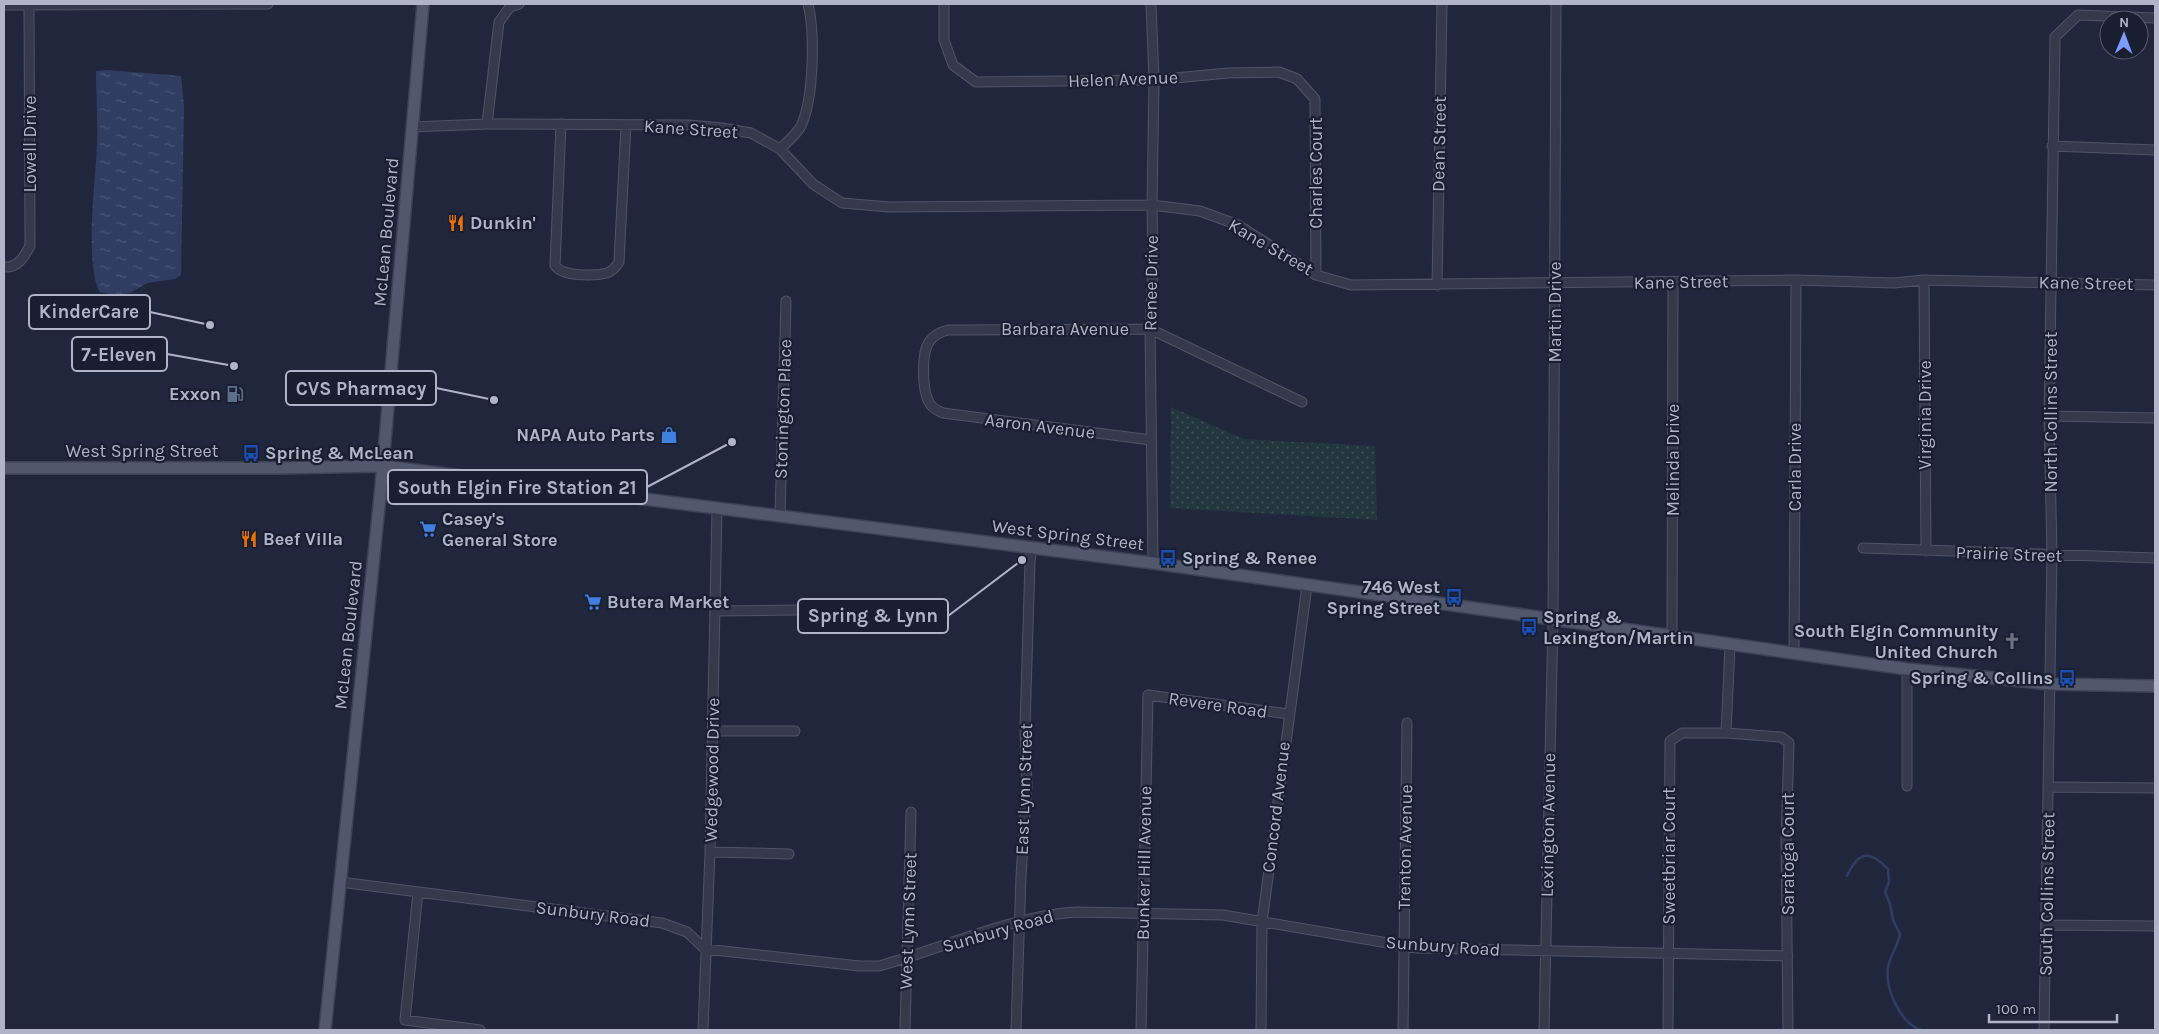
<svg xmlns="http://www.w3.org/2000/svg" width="2159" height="1034" font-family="Karla,sans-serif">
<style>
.park{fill:url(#park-dots)}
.water{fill:url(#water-ripples)}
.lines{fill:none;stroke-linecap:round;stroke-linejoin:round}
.stream{stroke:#303d63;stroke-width:2.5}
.minor-casing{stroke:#4f5467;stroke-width:11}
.major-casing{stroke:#3d4356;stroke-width:14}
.minor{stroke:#343a4c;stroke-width:9}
.major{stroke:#51586d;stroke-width:11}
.labels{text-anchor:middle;stroke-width:4.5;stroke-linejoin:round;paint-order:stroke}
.street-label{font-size:18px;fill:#afb4c9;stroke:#191f31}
.poi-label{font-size:18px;font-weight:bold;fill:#afb4c9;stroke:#191f31;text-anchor:start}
.leader{fill:none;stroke:#afb4c9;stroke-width:2}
.callout-dot{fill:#afb4c9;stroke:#191f31;stroke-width:2}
.callout{fill:#191f31;stroke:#afb4c9;stroke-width:2}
.callout-label{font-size:19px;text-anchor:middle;font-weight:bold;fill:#afb4c9}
</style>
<defs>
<pattern id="park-dots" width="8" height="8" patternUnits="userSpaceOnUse" patternTransform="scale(1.25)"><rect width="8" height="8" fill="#22363d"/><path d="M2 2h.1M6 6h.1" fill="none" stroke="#405158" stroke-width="1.8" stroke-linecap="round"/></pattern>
<pattern id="water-ripples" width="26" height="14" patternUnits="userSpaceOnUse" patternTransform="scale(1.25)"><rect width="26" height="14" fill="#303d63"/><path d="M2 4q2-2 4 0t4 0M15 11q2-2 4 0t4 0" fill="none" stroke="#4b5778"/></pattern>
</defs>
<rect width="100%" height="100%" fill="#20273d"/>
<path class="park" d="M1171,407L1244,439L1375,446L1377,520L1170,508Z"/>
<path class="water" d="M107,70L181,76L184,107L181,275L175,279L147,283L130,293L113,295L100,292C84,266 96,178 97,144C98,120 96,96 96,71Z"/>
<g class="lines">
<path class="stream" d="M1847,876C1858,852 1869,849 1888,869L1889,882L1885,892L1890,904L1893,920L1900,934C1898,946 1890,956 1888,967C1885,989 1900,1023 1921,1030"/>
<g class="minor-casing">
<path id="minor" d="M944,4V40L953,65L976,82L1154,80L1228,73L1279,72L1297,79L1315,99L1316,275
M1151,4L1154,80L1152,205L1153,271L1150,329L1153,563
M4,5L268,4
M487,124L499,22L510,7L519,4
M561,124L555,265C561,277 595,276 607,273C613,271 616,267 619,262L626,125
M412,127L487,124L688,125L722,128L751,133L780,149L813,184L842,203L889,207L1152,205L1200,211L1238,225L1316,275L1351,285L1796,280L1894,283L1924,280L2155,285
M2052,146L2155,150
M780,149C787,142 797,134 801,126C814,98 815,33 808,4
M4,267C18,268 24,257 30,246L29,6
M1924,280L1926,551
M1437,285L1442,4
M2049,416L2155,418
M1151,440L943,413C938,411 933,408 930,404C922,392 921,354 929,342C934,335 940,332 948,330L1150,329L1302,402
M780,516L786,301
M1863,548L2155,558
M716,611L796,610
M1672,637L1673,283
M1794,654L1796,280
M712,731H795
M1726,733L1730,645
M1907,786V669
M2050,787L2155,788
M710,852L789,854
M340,882L662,923L687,932L705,949L859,966H879C941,949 1014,915 1077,912L1223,915L1417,948L1788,956
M418,892L405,1020L480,1030
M2047,925L2155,926
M703,1030L710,852L717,509
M905,1030L911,812
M1016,1030L1021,876L1027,786L1025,727L1030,561L1032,547
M1141,1030L1148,695L1289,714
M1261,1030L1262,922L1307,586
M1403,1030L1407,723
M1544,1030L1553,620L1556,4
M1668,1030L1670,741L1682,733H1726L1781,737L1789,743L1786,840L1788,1030
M2044,1030L2052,555L2049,416L2055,37L2078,15L2155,18"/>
</g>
<g class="major-casing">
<path id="major" d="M4,468H278L382,466L1153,563L1907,669L2050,684L2155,686
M325,1030L381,487L423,4"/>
</g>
<use href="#minor" class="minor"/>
<use href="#major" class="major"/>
</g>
<defs>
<g id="restaurant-bare" transform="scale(1.35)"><path d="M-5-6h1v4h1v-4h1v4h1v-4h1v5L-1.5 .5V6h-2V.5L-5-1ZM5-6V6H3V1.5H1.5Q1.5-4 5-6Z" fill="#e8710a" stroke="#191f31" stroke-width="2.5" paint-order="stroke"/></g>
<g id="fuel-bare" transform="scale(1.35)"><path d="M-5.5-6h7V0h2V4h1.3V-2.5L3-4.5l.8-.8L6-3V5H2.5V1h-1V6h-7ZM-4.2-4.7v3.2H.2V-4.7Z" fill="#5c6f8a" stroke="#191f31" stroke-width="2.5" paint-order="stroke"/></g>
<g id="shop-bare" transform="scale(1.35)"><path d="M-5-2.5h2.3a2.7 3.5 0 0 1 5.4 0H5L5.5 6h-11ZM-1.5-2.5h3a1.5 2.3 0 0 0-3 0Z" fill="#3f7fe0" stroke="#191f31" stroke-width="2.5" paint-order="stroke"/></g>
<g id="bus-bare" transform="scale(1.35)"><path d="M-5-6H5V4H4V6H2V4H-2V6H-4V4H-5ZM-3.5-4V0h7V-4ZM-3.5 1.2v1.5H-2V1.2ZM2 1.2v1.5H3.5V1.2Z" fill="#1a4fb4" stroke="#191f31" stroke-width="2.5" paint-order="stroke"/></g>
<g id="supermarket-bare" transform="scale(1.35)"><path d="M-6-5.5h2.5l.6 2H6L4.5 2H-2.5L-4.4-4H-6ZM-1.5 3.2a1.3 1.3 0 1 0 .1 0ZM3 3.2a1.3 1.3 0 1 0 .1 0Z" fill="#3f7fe0" stroke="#191f31" stroke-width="2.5" paint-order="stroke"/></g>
<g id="church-bare" transform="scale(1.35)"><path d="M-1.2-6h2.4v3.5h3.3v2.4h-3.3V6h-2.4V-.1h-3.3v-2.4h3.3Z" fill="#6b7280" stroke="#191f31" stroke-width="2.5" paint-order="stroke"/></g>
</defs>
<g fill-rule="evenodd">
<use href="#restaurant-bare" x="456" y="223"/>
<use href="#fuel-bare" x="235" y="394"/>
<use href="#shop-bare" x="669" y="435"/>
<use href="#bus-bare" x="251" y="453"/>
<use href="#supermarket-bare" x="428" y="529"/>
<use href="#restaurant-bare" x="249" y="539"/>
<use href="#bus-bare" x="1168" y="558"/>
<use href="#bus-bare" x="1454" y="597"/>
<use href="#supermarket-bare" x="593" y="602"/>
<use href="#bus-bare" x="1529" y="627"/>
<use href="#church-bare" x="2012" y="641"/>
<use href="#bus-bare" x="2067" y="678"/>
</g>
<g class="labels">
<g class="street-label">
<text transform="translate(1123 79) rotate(-2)" y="6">Helen Avenue</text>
<text transform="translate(691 129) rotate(4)" y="6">Kane Street</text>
<text transform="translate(30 144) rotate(-90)" y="6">Lowell Drive</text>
<text transform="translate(1439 144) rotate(-89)" y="6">Dean Street</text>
<text transform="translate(1316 173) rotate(-90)" y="6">Charles Court</text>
<text transform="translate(386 232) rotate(-85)" y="6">McLean Boulevard</text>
<text transform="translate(1271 247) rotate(30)" y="6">Kane Street</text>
<text transform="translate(1681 282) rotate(-1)" y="6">Kane Street</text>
<text transform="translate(1151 283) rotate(-89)" y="6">Renee Drive</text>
<text transform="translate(2086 283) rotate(1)" y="6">Kane Street</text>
<text transform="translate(1555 312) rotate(-90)" y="6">Martin Drive</text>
<text x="1065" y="335">Barbara Avenue</text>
<text transform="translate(783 409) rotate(-88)" y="6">Stonington Place</text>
<text transform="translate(2051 412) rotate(-90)" y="6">North Collins Street</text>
<text transform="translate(1925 415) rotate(-90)" y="6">Virginia Drive</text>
<text transform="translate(1040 426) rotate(7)" y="6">Aaron Avenue</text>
<text x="142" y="457">West Spring Street</text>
<text transform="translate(1673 460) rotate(-90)" y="6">Melinda Drive</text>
<text transform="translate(1795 467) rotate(-90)" y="6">Carla Drive</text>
<text transform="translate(1068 535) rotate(7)" y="6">West Spring Street</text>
<text transform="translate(2009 554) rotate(2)" y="6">Prairie Street</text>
<text transform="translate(348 635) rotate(-84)" y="6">McLean Boulevard</text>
<text transform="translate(1218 705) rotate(8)" y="6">Revere Road</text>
<text transform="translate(712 770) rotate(-89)" y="6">Wedgewood Drive</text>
<text transform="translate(1024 789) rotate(-88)" y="6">East Lynn Street</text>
<text transform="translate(1276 807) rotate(-83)" y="6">Concord Avenue</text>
<text transform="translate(1548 825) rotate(-89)" y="6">Lexington Avenue</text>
<text transform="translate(1405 847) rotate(-89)" y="6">Trenton Avenue</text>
<text transform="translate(1788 854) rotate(-90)" y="6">Saratoga Court</text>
<text transform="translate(1669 856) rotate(-90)" y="6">Sweetbriar Court</text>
<text transform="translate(1144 863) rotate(-89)" y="6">Bunker Hill Avenue</text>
<text transform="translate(2047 894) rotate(-89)" y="6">South Collins Street</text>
<text transform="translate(593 914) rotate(7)" y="6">Sunbury Road</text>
<text transform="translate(908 921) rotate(-88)" y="6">West Lynn Street</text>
<text transform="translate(998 931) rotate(-16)" y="6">Sunbury Road</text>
<text transform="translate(1443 946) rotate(4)" y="6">Sunbury Road</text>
</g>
<g class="poi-label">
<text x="470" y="229">Dunkin'</text>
<text x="221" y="400" text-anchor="end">Exxon</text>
<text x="655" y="441" text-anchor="end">NAPA Auto Parts</text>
<text x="265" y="459">Spring &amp; McLean</text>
<text x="442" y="525">Casey's<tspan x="442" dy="21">General Store</tspan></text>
<text x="263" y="545">Beef Villa</text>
<text x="1182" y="564">Spring &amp; Renee</text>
<text x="1440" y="593" text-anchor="end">746 West<tspan x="1440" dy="21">Spring Street</tspan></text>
<text x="607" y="608">Butera Market</text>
<text x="1543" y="623">Spring &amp;<tspan x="1543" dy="21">Lexington/Martin</tspan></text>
<text x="1998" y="637" text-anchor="end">South Elgin Community<tspan x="1998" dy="21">United Church</tspan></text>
<text x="2053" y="684" text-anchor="end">Spring &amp; Collins</text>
</g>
</g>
<path class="leader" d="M210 325L150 312M234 366L167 354M494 400L436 388M732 442L647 487M1022 560L948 616"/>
<g class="callout-dot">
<circle cx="210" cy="325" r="5"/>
<circle cx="234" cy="366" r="5"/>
<circle cx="494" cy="400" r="5"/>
<circle cx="732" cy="442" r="5"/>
<circle cx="1022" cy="560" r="5"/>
</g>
<g class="callout">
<rect x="29" y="295" width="121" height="34" rx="5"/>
<rect x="72" y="337" width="95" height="34" rx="5"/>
<rect x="286" y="371" width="150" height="34" rx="5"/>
<rect x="388" y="470" width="259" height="34" rx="5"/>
<rect x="798" y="599" width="150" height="34" rx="5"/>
</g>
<g class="callout-label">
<text x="89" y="318">KinderCare</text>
<text x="119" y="361">7-Eleven</text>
<text x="361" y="395">CVS Pharmacy</text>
<text x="517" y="494">South Elgin Fire Station 21</text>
<text x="873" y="622">Spring &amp; Lynn</text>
</g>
<rect width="2159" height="1034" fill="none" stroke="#afb4c9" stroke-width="10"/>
<g transform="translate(2124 35) rotate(1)"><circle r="24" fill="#191f31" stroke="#555b6e"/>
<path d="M0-4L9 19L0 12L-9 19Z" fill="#7d9aff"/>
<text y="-8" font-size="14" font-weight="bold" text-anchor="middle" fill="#afb4c9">N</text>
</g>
<path d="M1989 1014v8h128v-8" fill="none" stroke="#afb4c9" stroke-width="2.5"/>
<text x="1996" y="1014" font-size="15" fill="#afb4c9" stroke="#191f31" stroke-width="4" paint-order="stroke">100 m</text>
</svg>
